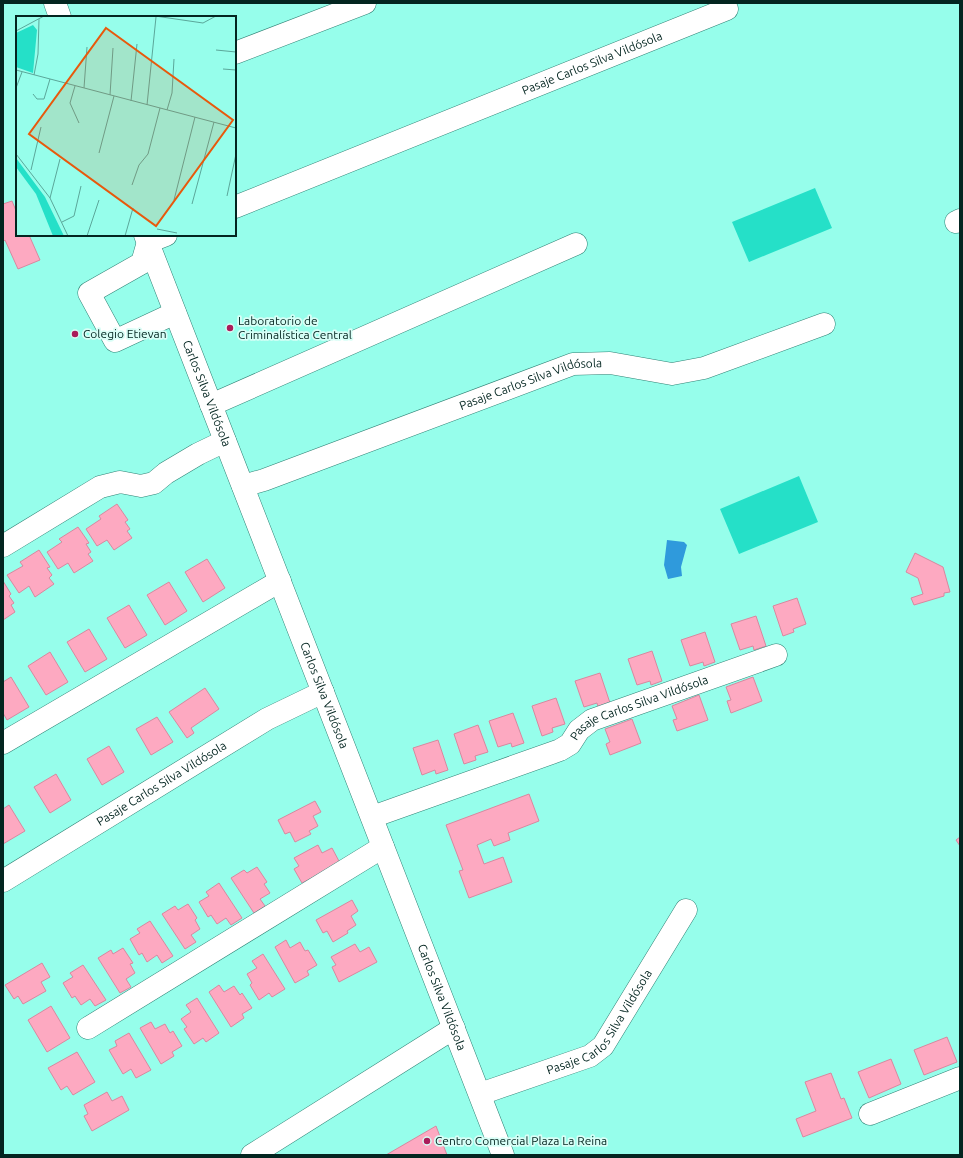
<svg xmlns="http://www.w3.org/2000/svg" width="963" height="1158" font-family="Ubuntu,sans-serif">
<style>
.green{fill:#25e0c8}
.water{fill:#2f9adc}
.building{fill:#fda9c1;stroke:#d8889f}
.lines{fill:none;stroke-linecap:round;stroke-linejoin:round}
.minor-casing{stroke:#308275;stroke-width:23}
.minor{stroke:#fff;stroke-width:22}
.poi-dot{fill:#aa1c5a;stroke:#d8fef6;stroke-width:1.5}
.labels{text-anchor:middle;stroke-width:3.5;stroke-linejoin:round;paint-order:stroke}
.street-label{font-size:12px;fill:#032520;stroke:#d8fef6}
.poi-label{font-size:12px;fill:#032520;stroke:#d8fef6;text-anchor:start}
.inset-road{fill:none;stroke:#5ba79a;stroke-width:1}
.view{fill:#e8590c;fill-opacity:0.15;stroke:#e8590c;stroke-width:2}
.inset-edge{fill:none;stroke:#032520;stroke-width:2}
</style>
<rect width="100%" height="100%" fill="#96feeb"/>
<path class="green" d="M815,188L832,228L749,262L732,222Z
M799,476L818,522L739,554L720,509Z"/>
<path class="water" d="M667,540L684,542L687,545L681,567L682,576L668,579L664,565Z"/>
<path class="building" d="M12,201L17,213V235H29L40,260L18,269L5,240L3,242V204Z
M117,504L128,520L125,522L130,529L127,531L132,538L114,550L107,540L97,546L86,529L101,519L99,516Z
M78,527L89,543L86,544L91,552L88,554L93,561L74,573L68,563L58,569L47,552L62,542L59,539Z
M39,550L50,567L47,568L52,575L49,578L54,584L35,597L29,586L19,593L7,575L23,566L20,562Z
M915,553L943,567L950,592L944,593V596L914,605L911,598L923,594L918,578L906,572Z
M207,559L225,588L203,602L185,572Z
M3,581L11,594L9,596L14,603L11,605L15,612L3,620Z
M169,582L187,611L165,625L147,595Z
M797,598L806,624L793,629L794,632L783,636L773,606Z
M129,605L147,635L125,648L107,618Z
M756,616L766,646L754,650L753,646L740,650L731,624Z
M89,629L107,659L85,672L67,642Z
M705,632L715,662L704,666L703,662L690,666L681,640Z
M652,651L662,681L651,685L650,681L637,685L628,659Z
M50,652L68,682L46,695L28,666Z
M600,673L610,703L598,707L597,703L584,707L575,681Z
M11,677L29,707L7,720L3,713V682Z
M753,677L762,701L731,713L727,701L731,700L726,687Z
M205,688L219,709L191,728L194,733L187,738L169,712Z
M699,695L708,720L677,731L673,720L677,719L672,706Z
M556,698L565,724L552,728L553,732L542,736L532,706Z
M513,713L524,743L512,747L511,743L498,747L489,721Z
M157,717L173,742L151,755L136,729Z
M632,719L641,743L610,755L606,744L610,742L605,729Z
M478,725L488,752L475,756L476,760L464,764L454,734Z
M438,740L448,770L436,774L435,770L422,775L413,748Z
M109,746L124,772L102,785L87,759Z
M56,774L71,800L50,813L34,787Z
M529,794L539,821L508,833L510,840L494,846L491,839L477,845L484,864L503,857L512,882L469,898L459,871L463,870L446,825Z
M315,801L321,812L313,816L318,826L309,831L311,834L295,842L290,832L285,834L278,820Z
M9,805L25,831L3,844V809Z
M960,837V846L956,840Z
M318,845L322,853L332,848L340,863L302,883L294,869L299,866L294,858Z
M257,867L267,882L264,884L270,893L260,899L265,906L254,913L231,878L244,870L247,873Z
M219,883L242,918L231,925L226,918L217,924L211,915L208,917L199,902L209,896L206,892Z
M352,900L358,911L351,916L356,925L347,931L348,933L333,942L327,931L323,933L316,920Z
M188,904L197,918L195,920L200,929L191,935L196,942L185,949L162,914L175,906L178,910Z
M150,921L173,956L162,963L157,955L147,962L142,953L139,955L130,939L140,933L137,929Z
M286,940L290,948L300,942L305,951L308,950L317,965L307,971L309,975L295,983L275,947Z
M355,944L360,952L369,947L377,962L339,982L332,967L336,965L331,957Z
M123,948L133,963L130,964L135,973L126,979L131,987L120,993L98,958L111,950L113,954Z
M263,954L285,989L272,997L269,993L259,1000L250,985L252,983L247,974L257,968L252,961Z
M42,963L50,977L41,982L46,991L23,1004L18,996L14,999L5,985Z
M83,965L106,1000L95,1006L90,999L81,1005L75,996L72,998L63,983L73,977L70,973Z
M219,985L224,992L234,986L240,995L242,993L252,1008L242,1014L244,1018L231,1027L209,992Z
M197,998L219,1033L206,1042L203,1038L194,1044L184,1029L187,1027L181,1019L191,1012L186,1005Z
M51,1006L70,1038L47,1052L28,1020Z
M151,1022L155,1029L165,1024L170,1033L173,1031L182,1046L172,1052L174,1056L161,1064L140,1028Z
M129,1033L151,1070L136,1078L131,1069L123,1074L109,1050L117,1046L115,1041Z
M947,1037L957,1062L924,1075L914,1050Z
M77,1052L95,1082L73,1095L67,1086L61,1090L48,1068Z
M891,1059L901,1084L869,1098L858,1072Z
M831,1073L841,1099L844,1098L852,1118L803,1137L796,1119L816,1111L805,1082Z
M107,1092L112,1101L122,1096L129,1110L92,1131L84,1116L88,1114L84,1105Z
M436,1126L447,1155H386Z"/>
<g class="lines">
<g class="minor-casing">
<g id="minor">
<path d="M55,3L60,17"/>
<path d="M235,53L365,3"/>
<path id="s1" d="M235,207L727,9"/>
<path d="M956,222L960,220"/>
<path id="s2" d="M145,235L503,1155"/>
<path d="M166,235L148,242L142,263L89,293L115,341L175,313"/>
<path d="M211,405L576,244"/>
<path id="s3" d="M243,486L264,480L573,364L610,363L672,374L704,368L824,324"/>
<path d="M3,546L100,487L120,482L141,486L154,483L166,473L198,454L225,441"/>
<path d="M3,743L280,581"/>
<path id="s4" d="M372,817L560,750L570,744L579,730L592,720L776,655"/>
<path id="s5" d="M3,881L267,719L323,692"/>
<path d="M88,1028L383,847"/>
<path id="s6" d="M480,1094L590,1056L603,1046L686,910"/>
<path d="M870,1114L960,1078"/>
<path d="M252,1155L454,1028"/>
</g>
</g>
<use href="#minor" class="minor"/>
</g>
<g class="poi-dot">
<circle cx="230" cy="328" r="4"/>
<circle cx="75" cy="334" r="4"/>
<circle cx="427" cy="1141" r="4"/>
</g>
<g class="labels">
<g class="street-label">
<text dy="4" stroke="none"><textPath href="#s1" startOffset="385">Pasaje Carlos Silva Vildósola</textPath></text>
<text dy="4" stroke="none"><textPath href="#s3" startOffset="306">Pasaje Carlos Silva Vildósola</textPath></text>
<text dy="4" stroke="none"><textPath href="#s2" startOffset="170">Carlos Silva Vildósola</textPath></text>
<text dy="4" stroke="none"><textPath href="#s2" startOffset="494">Carlos Silva Vildósola</textPath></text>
<text dy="4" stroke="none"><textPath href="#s4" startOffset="292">Pasaje Carlos Silva Vildósola</textPath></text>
<text dy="4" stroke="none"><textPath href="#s5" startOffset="186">Pasaje Carlos Silva Vildósola</textPath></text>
<text dy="4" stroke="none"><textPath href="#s2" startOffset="818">Carlos Silva Vildósola</textPath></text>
<text dy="4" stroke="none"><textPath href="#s6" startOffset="146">Pasaje Carlos Silva Vildósola</textPath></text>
</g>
<g class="poi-label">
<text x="238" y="325">Laboratorio de<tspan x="238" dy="14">Criminalística Central</tspan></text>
<text x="83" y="338">Colegio Etievan</text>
<text x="435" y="1145">Centro Comercial Plaza La Reina</text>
</g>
</g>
<g transform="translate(16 16)">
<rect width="220" height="220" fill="#96feeb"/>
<path d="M17,9L21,14L17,57L0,51V17ZM0,142L29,181L48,220H37L20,178L0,151Z" fill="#25e0c8"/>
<path class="inset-road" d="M139,0L187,7L200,0M0,15L28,0M200,34L220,36M207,53L220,54M0,54L220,112M18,59L22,38L23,3M59,70L54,87L63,107M0,72L6,56M68,72L71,31M17,78L21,83H28L34,63M94,79L97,32M115,85L121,28M131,89L140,1M151,94L156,77L158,43M83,137L98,80M0,138L34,182L52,220M15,154L25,111M116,169L123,149L132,138L144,92M211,180L220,138M34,182L44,143M158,184L179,101M176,188L198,106M46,206L58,200L65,170M141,213L161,217M71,220L83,184M109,220L117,192"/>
<path class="view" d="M90,12L217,104L140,210L13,118Z"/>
<rect width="220" height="220" class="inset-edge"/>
</g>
<rect width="963" height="1158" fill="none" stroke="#032520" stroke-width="8"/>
</svg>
